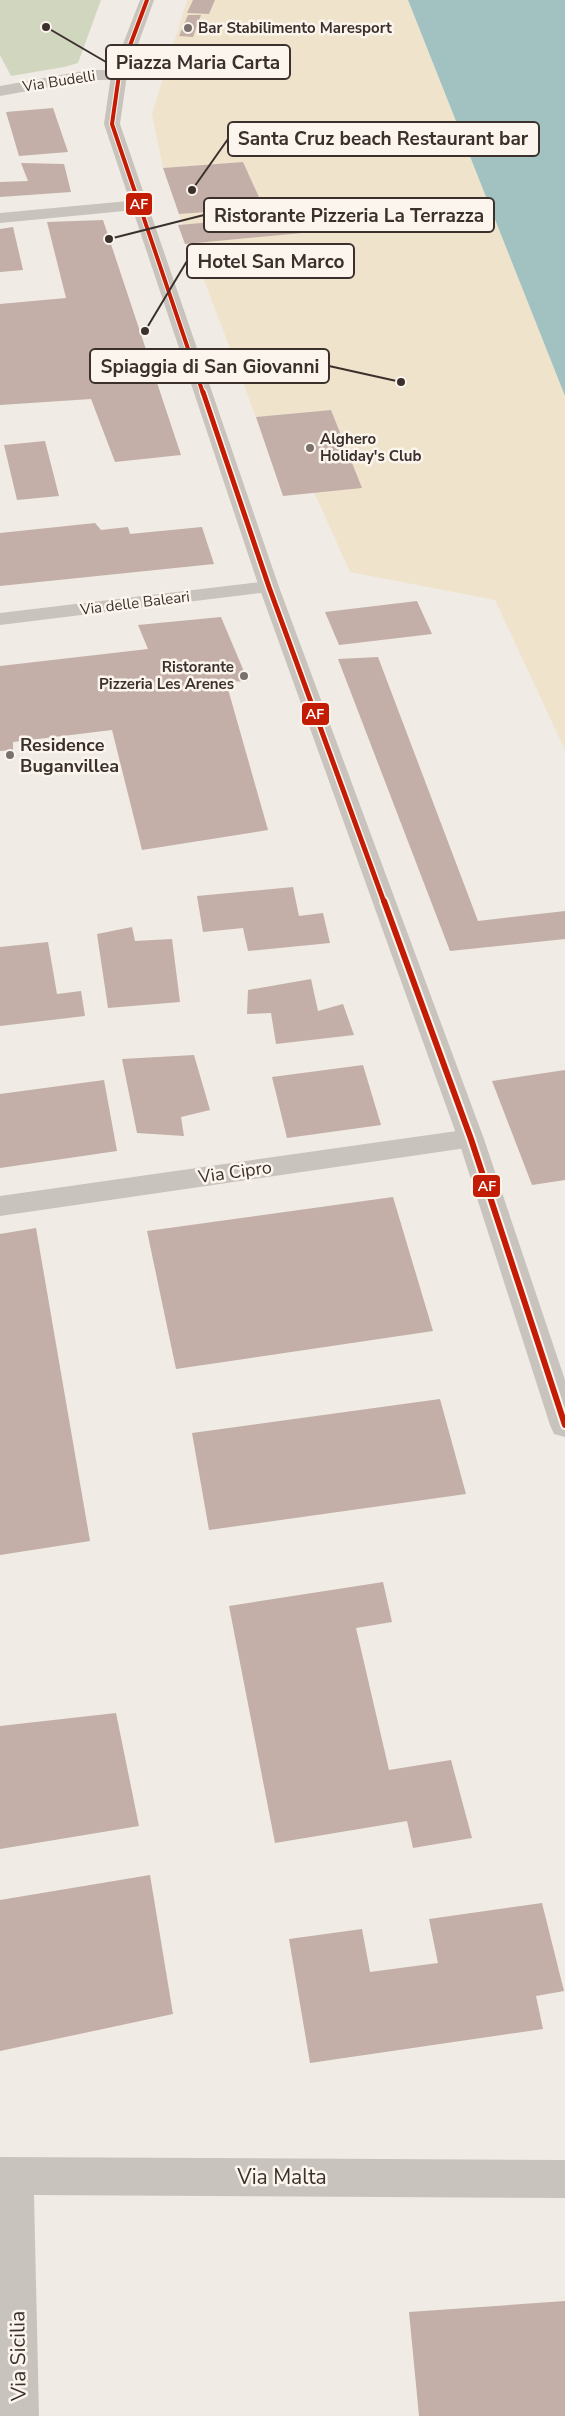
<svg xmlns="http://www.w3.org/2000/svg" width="565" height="2416" font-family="'Nunito Sans',sans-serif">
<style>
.green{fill:#d1d6bf}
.sand{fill:#efe3cc}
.water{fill:#a1c2c1}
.building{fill:#c3afa7}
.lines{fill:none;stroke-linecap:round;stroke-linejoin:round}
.minor{fill:#c9c3be;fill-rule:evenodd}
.tertiary{fill:#c9c3be;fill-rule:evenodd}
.bus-1-far2-casing{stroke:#fbf5ee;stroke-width:6}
.bus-1-far1-casing{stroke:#fbf5ee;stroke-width:8}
.bus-1-casing{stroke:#fbf5ee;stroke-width:10}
.bus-1-far2{stroke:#c41b04;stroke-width:4}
.bus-1-far1{stroke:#c41b04;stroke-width:5}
.bus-1{stroke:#c41b04;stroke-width:6}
.poi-dot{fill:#7a716c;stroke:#fbf5ee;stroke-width:2}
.labels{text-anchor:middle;stroke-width:5;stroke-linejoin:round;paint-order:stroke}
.far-poi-label{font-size:15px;font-weight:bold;fill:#3b302b;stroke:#fbf5ee;text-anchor:start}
.far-street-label{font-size:15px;fill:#3b302b;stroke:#fbf5ee}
.poi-label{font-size:18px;font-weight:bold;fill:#3b302b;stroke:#fbf5ee;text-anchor:start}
.street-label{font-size:18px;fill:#3b302b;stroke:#fbf5ee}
.near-street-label{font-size:21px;fill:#3b302b;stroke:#fbf5ee}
.leader{fill:none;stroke:#3b302b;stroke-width:2}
.callout-dot{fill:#3b302b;stroke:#fbf5ee;stroke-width:2}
.callout{fill:#fbf5ee;stroke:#3b302b;stroke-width:2}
.callout-label{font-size:19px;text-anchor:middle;font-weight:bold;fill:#3b302b}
.line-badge{stroke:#fbf5ee;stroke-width:2}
.badge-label{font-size:14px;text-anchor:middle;font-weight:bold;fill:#fff}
</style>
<rect width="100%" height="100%" fill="#f0ebe5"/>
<path class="green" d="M0,0H101L78,63L64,67L11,76L0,55Z"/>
<path class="sand" d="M187,0H408L565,396V750L495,600L350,572L314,492L361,488L331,410L256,417L179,214L264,207L243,162L163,168L152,114Z"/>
<path class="water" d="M408,0H565V396Z"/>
<path class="building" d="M193,0H215L209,14L187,13Z
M188,15H201L193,37L179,36Z
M53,108L68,152L19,156L6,112Z
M243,162L264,208L179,214L163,168Z
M21,163L64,164L71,192L0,197V182L28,181Z
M294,215L302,233L185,244L178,225Z
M103,220L181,455L115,462L91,399L0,405V304L66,298L47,222Z
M13,227L23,270L0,272V229Z
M331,410L362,488L283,496L256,417Z
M45,441L59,496L17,500L4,445Z
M95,523L101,530L128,527L130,534L202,527L214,564L0,586V533Z
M417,601L432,634L339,645L325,612Z
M221,617L248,681L226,682L268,830L142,850L112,730L13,742V750L0,751V666L148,649L138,625Z
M378,657L478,921L565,911V939L450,951L338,659Z
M293,887L299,916L323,913L330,943L248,951L243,928L203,932L197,896Z
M132,927L135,941L172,939L180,1002L108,1008L97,934Z
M48,942L57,994L81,991L85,1016L0,1026V947Z
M311,979L318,1011L343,1004L354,1035L276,1044L271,1013L247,1014L248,990Z
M194,1055L210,1110L181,1117L184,1136L137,1133L122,1059Z
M363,1065L381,1125L287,1138L272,1077Z
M565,1070V1180L532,1185L492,1081Z
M104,1080L117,1151L0,1168V1094Z
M393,1197L433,1331L176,1369L147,1231Z
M36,1228L90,1541L0,1555V1234Z
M440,1399L466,1494L209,1530L192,1433Z
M383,1582L392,1622L356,1628L389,1770L451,1760L472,1838L413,1848L407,1821L275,1843L229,1606Z
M116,1713L139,1826L0,1849V1726Z
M150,1875L173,2014L0,2051V1900Z
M542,1903L564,1991L536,1996L543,2029L310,2063L289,1939L362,1929L370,1972L438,1963L429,1919Z
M565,2301V2416H419L409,2312Z"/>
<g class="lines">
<path class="minor" d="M89,70H119L127,75L119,80H89L0,96V86Z
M139,200L145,201L147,205L145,209L0,223V213Z
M269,581L276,583L279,587L276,591L0,625V613Z
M471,1129L480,1132L484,1139L480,1146L0,1216V1196Z
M0,2157L565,2160V2198L34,2195L39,2416H0Z"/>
<path class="tertiary" d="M140,0H154L127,75L120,124L279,587L484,1139L565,1380V1437L554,1434L550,1425L458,1139L259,587L104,124L111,75Z"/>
<g class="bus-1-far2-casing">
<path id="bus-1-far2" d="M147,0L119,75L112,124L203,393"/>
</g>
<g class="bus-1-far1-casing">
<path id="bus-1-far1" d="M203,392L269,587L384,902"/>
</g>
<g class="bus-1-casing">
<path id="bus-1" d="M384,901L471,1139L565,1425"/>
</g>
<use href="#bus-1-far2" class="bus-1-far2"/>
<use href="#bus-1-far1" class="bus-1-far1"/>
<use href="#bus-1" class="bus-1"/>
</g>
<g class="poi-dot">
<circle cx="188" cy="28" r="5"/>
<circle cx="310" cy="448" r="5"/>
<circle cx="244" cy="676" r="5"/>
<circle cx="10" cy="755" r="5"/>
</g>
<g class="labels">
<g class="far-poi-label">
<text x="198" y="33">Bar Stabilimento Maresport</text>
<text x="320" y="444">Alghero<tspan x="320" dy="17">Holiday's Club</tspan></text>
<text x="234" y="672" text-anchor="end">Ristorante<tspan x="234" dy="17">Pizzeria Les Arenes</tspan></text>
</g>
<g class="far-street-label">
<text transform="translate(59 81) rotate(-9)" y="5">Via Budelli</text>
<text transform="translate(135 603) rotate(-7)" y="5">Via delle Baleari</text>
</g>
<g class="poi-label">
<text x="20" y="751">Residence<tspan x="20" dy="21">Buganvillea</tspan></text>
</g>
<g class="street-label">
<text transform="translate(235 1172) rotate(-8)" y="6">Via Cipro</text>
</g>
<g class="near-street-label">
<text x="282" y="2184">Via Malta</text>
<text transform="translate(18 2356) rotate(-91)" y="7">Via Sicilia</text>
</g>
</g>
<path class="leader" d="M46 27L106 62M192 190L228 139M109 239L204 215M145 331L187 261M401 382L329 366"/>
<g class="callout-dot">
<circle cx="46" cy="27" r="5"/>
<circle cx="192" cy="190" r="5"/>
<circle cx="109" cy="239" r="5"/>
<circle cx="145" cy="331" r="5"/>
<circle cx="401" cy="382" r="5"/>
</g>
<g class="callout">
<rect x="106" y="45" width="184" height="34" rx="5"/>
<rect x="228" y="122" width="311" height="34" rx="5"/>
<rect x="204" y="198" width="290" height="34" rx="5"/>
<rect x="187" y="244" width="167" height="34" rx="5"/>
<rect x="90" y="349" width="239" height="34" rx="5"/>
</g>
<g class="callout-label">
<text x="198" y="69">Piazza Maria Carta</text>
<text x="383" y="145">Santa Cruz beach Restaurant bar</text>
<text x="349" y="222">Ristorante Pizzeria La Terrazza</text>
<text x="271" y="268">Hotel San Marco</text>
<text x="210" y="373">Spiaggia di San Giovanni</text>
</g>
<g class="line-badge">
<rect x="125" y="192" width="28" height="24" rx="5" fill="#c41b04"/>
<rect x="301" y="702" width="29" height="24" rx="5" fill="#c41b04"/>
<rect x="472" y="1174" width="29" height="24" rx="5" fill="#c41b04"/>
</g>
<g class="badge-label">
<text x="139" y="209">AF</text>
<text x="315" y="719">AF</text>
<text x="487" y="1191">AF</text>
</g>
</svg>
